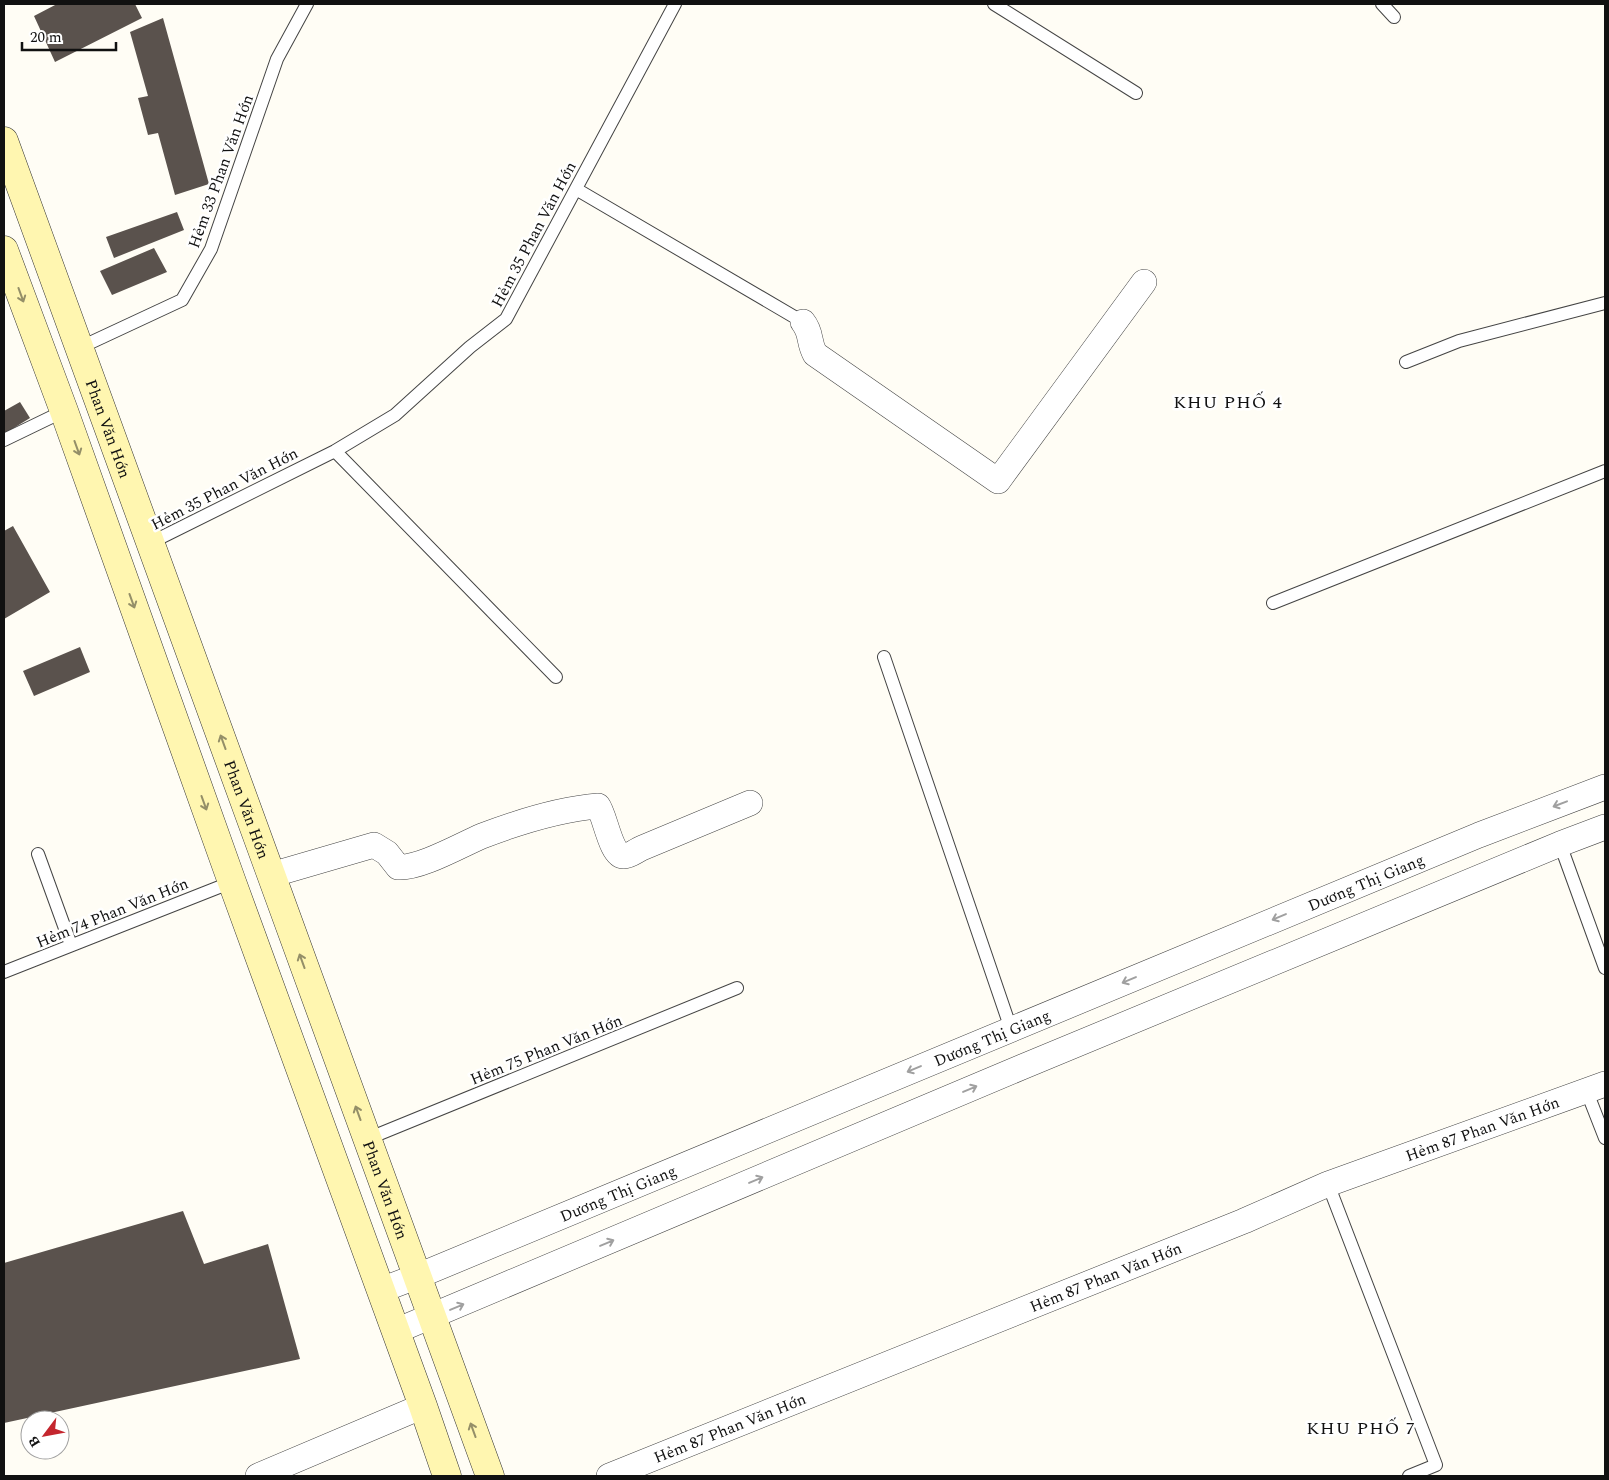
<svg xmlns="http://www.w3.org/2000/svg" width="1609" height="1480" font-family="Spectral,serif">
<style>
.building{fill:#5a524d}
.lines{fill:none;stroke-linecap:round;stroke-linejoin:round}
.lane-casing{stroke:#444;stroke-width:14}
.street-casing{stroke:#444;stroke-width:26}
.secondary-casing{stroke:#333;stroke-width:29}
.lane{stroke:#fff;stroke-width:12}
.street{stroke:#fff;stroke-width:25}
.secondary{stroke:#fff6b0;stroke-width:28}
.oneway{stroke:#948f68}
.oneway2{stroke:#a0a0a0}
.labels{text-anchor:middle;stroke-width:5;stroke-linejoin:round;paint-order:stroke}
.street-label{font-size:16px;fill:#111;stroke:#fff}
.neighbourhood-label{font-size:18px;letter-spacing:1px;fill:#111;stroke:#fff}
</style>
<rect width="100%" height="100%" fill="#fffdf5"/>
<path class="building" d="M57,4H135L142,18L55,62L34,16Z
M163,18L209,184L175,195L158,133L148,135L138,98L148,96L130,32Z
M177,212L184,230L114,258L106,237Z
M154,248L167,272L112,295L100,271Z
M20,402L30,418L4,434V411Z
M13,526L50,592L4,619V531Z
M80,647L90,672L34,696L23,671Z
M183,1211L204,1264L268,1244L300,1359L4,1423V1263Z"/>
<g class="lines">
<g class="lane-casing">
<path id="lane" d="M994,4L1136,93
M1382,4L1394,17
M576,189L803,322
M79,348L182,300L211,249L277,59L307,4
M1406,362L1459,341L1605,303
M4,440L64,411
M335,451L556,677
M150,543L335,451L395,415L470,347L506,319L675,4
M1273,603L1605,471
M884,657L1011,1029
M1560,844L1605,968
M38,854L71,945
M4,972L232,882
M1587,1092L1605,1138
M367,1139L737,988
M1328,1184L1436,1465L1409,1476"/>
</g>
<g class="street-casing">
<g id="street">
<path d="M803,322C812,333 808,341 815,354L998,481L1144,282"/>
<path d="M271,875L374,845L387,853L398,867C419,869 461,845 482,836C516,823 561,809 598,806C605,815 611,857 624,856C630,856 637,850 642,848L750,803"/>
<path id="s1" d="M381,1290L418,1276L1479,835L1605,787"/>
<path d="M396,1331L1022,1067L1560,844L1605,827"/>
<path d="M258,1476L423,1406"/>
<path id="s2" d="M609,1476L1244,1221L1328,1184L1605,1084"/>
</g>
</g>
<g class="secondary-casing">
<g id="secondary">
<path id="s3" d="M4,141L490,1476"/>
<path d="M4,250L64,411L232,882L423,1406L447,1476"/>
</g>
</g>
<use href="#lane" class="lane"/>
<use href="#street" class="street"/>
<use href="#secondary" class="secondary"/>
</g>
<defs><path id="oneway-shaft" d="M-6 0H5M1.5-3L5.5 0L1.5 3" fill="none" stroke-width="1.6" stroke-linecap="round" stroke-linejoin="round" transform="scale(1.25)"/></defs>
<g class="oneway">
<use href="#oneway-shaft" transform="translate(21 295) rotate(70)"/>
<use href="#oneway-shaft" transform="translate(77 448) rotate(70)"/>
<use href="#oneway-shaft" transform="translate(132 601) rotate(70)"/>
<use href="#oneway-shaft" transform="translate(223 742) rotate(-110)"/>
<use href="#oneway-shaft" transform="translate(204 803) rotate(70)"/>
<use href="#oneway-shaft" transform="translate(302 961) rotate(-110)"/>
<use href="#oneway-shaft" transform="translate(358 1113) rotate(-110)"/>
<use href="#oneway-shaft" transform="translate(473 1430) rotate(-110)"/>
</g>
<g class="oneway2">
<use href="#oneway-shaft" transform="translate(1560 804) rotate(159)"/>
<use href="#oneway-shaft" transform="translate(1279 917) rotate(157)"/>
<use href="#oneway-shaft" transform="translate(1129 980) rotate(157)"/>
<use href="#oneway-shaft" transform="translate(914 1069) rotate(157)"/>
<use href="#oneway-shaft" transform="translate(970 1089) rotate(-23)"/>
<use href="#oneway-shaft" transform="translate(756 1180) rotate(-23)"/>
<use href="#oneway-shaft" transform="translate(607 1243) rotate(-23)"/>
<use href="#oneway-shaft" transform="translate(457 1307) rotate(-23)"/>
</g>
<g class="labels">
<g class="street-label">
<text transform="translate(220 171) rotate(-70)" y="6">Hẻm 33 Phan Văn Hớn</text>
<text transform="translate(533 234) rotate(-62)" y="6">Hẻm 35 Phan Văn Hớn</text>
<text dy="6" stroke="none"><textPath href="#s3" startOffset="306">Phan Văn Hớn</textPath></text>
<text transform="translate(224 488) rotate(-27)" y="6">Hẻm 35 Phan Văn Hớn</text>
<text dy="6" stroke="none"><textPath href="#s3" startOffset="711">Phan Văn Hớn</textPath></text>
<text dy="6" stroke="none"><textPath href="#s1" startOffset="1066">Dương Thị Giang</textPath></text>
<text transform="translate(112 912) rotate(-22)" y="6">Hẻm 74 Phan Văn Hớn</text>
<text dy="6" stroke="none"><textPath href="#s1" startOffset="661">Dương Thị Giang</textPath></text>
<text transform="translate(546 1049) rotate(-22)" y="6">Hẻm 75 Phan Văn Hớn</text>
<text dy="6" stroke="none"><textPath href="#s2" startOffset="940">Hẻm 87 Phan Văn Hớn</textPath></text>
<text dy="6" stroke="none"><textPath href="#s3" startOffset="1116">Phan Văn Hớn</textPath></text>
<text dy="6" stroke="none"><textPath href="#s1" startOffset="256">Dương Thị Giang</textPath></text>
<text dy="6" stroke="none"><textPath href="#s2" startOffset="535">Hẻm 87 Phan Văn Hớn</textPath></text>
<text dy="6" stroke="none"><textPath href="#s2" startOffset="130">Hẻm 87 Phan Văn Hớn</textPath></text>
</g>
<g class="neighbourhood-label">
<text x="1228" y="408">KHU PHỐ 4</text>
<text x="1361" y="1434">KHU PHỐ 7</text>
</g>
</g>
<rect width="1609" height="1480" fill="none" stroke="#111111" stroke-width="10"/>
<g transform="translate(45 1435) rotate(238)"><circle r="24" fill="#ffffff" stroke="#a0a0a0"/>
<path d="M0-4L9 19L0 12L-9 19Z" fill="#c4262e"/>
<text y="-8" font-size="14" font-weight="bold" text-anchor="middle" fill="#111111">B</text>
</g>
<path d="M22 42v8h94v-8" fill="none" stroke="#111111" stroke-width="2.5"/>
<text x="30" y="42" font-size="15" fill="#111111" stroke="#ffffff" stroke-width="4" paint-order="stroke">20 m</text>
</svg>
